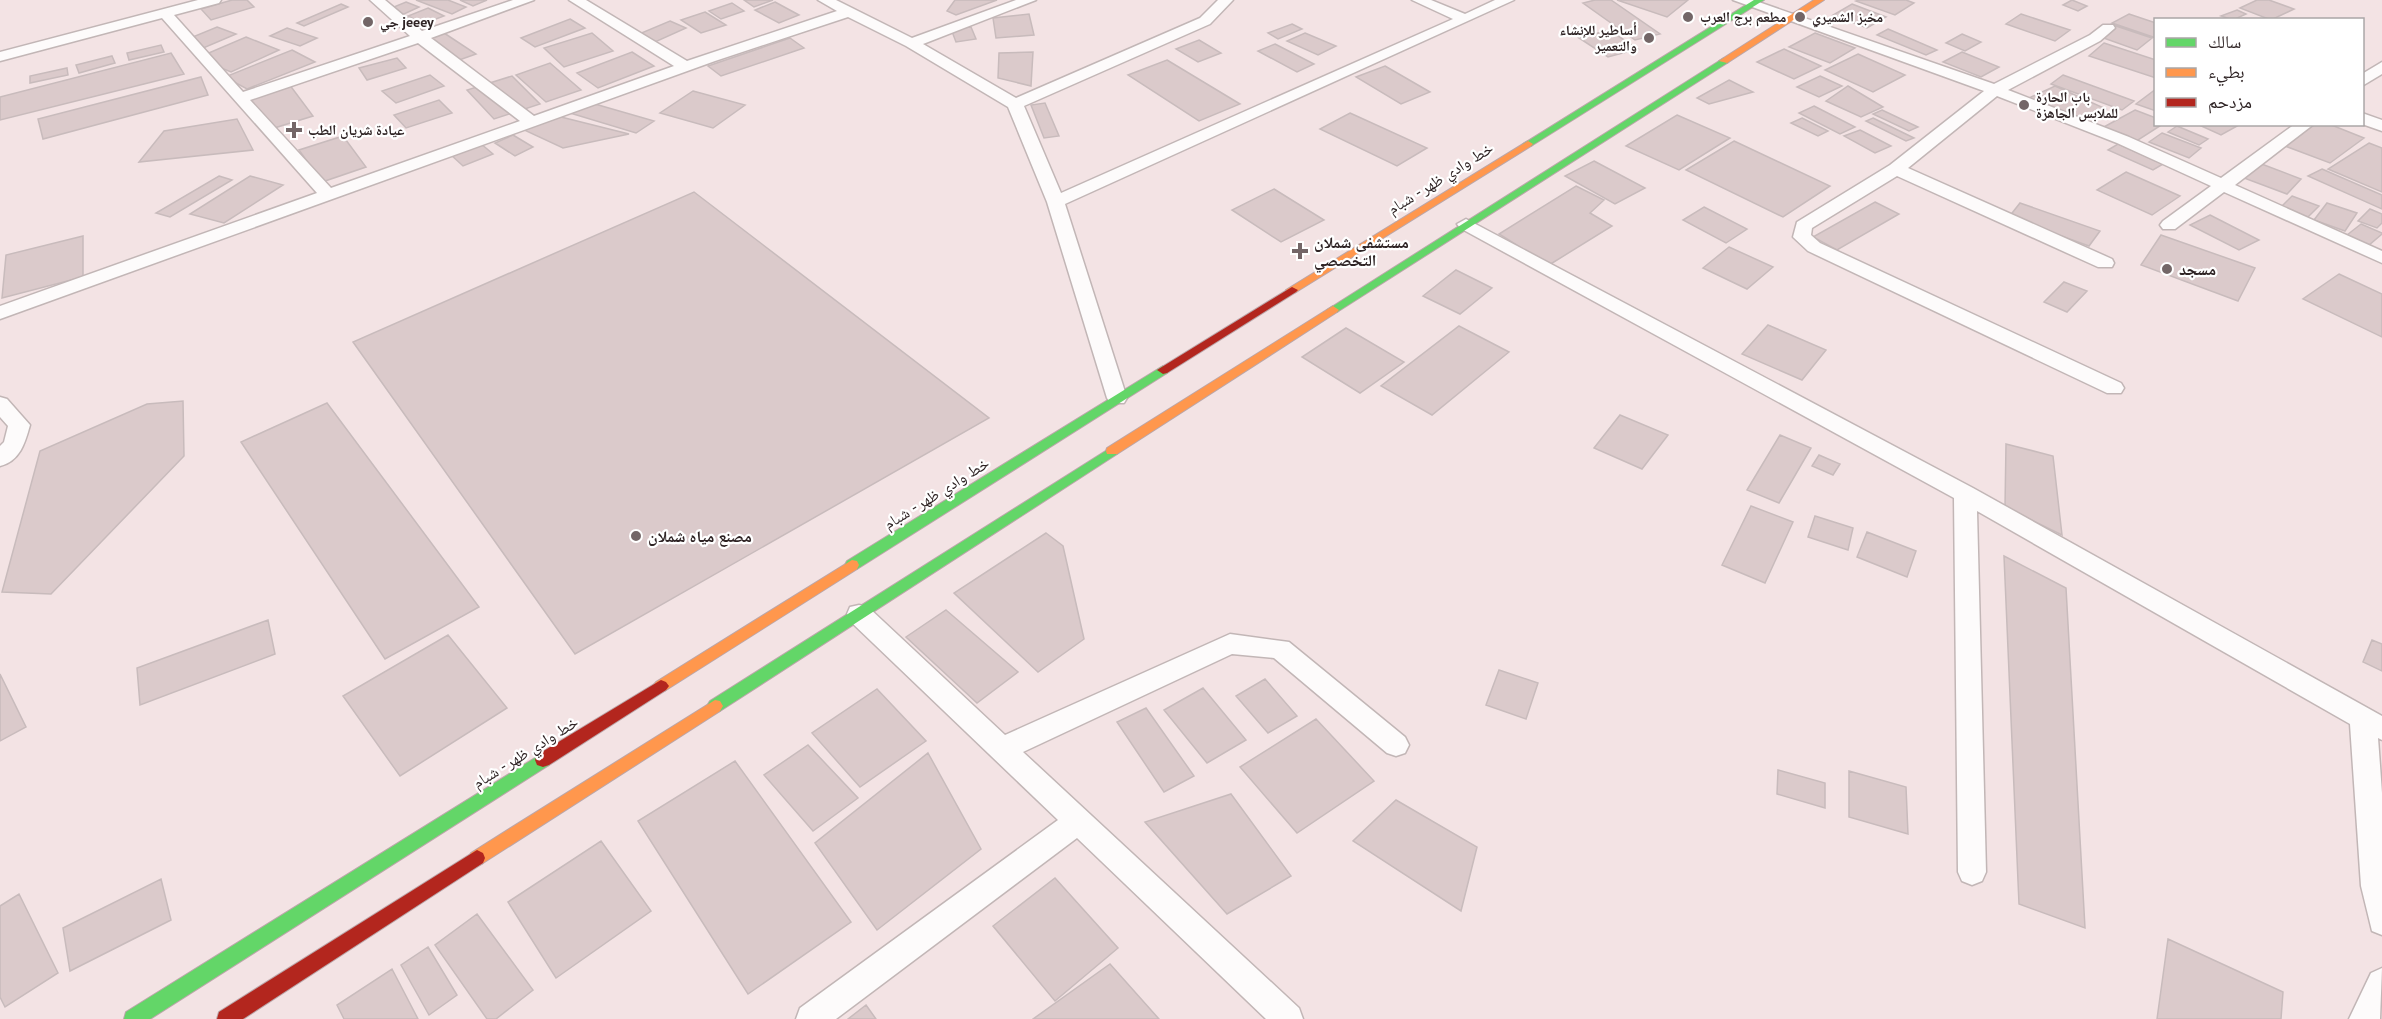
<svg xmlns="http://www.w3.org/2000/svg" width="2382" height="1019" font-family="'PT Sans','Noto Naskh Arabic',sans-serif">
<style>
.building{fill:#dbcacb;stroke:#c8bbbc;stroke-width:1.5}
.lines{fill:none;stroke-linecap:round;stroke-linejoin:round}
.street-casing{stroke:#c2b6b6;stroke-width:3}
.fast-casing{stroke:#bba6a9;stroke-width:2}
.slow-casing{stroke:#bba6a9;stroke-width:2}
.jam-casing{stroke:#bba6a9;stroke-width:2}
.street{fill:#fdfbfb;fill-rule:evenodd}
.fast{fill:#63d668;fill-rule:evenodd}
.slow{fill:#ff974d;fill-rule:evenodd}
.jam{fill:#b3261e;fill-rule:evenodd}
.poi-dot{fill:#736667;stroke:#fff;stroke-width:2}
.labels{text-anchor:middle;stroke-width:4.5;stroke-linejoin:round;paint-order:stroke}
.far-poi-label{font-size:14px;font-weight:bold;fill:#2e2324;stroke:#fff;text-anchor:start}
.street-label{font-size:16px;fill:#2e2324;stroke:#fff}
.poi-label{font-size:16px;font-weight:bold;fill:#2e2324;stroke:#fff;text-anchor:start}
</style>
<rect width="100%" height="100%" fill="#f3e3e4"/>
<path class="building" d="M232,0H247L254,7L211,20L201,9Z
M416,0H448L466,7L452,14Z
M460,0H487L473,6Z
M744,0H773L754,7Z
M955,0H997L956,15L947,11Z
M1595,0H1611L1660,34L1635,40L1583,3Z
M1617,0H1688L1667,17Z
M1859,0H1906L1914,3L1895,15L1856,1Z
M2072,0L2087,6L2078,11L2063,5Z
M2257,0H2269L2294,9L2271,20L2240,8Z
M406,2L419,7L402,15L389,9Z
M775,2L799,15L779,23L755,10Z
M732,3L744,11L721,19L709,11Z
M341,4L348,7L304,26L297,23Z
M1852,4L1886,17L1867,28L1833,15Z
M428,8L444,16L423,24L408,16Z
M2237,10L2246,14L2233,20L2221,16Z
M705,12L726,25L701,33L681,20Z
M1029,14L1034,35L996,38L993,18Z
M2021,14L2070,30L2055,41L2006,24Z
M2129,14L2156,23V38L2112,23Z
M570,19L585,28L535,47L521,38Z
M670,21L686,28L655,42L639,34Z
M1292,24L1302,29L1278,39L1268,33Z
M2113,25L2152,38L2137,50L2098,36Z
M217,27L236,34L201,49L183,41Z
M971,27L976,39L956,42L951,29Z
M287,28L317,38L300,46L270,36Z
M438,29L476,54L451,63L414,38Z
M1888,29L1937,50L1926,55L1877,35Z
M1609,30L1638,49L1608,57L1579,38Z
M592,33L613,51L564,67L544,48Z
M1305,33L1336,46L1318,55L1287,41Z
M1815,33L1855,48L1830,63L1789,47Z
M1962,34L1981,42L1965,51L1946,43Z
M246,37L279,50L231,72L197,58Z
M790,38L804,48L721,76L708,66Z
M1199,40L1221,53L1198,62L1176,49Z
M2104,43L2156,60V78L2089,56Z
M1275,44L1314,64L1297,72L1258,51Z
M161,45L164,52L129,60L127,53Z
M1784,49L1821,66L1794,79L1757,62Z
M292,50L315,62L247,89L225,77Z
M632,52L654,66L598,88L577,73Z
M1033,52L1031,86L998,78L999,53Z
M1962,52L1999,67L1981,77L1943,62Z
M171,53L184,74L0,120V97Z
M1858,54L1905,75L1873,92L1825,70Z
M112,56L115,63L79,73L76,65Z
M397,58L406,68L367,80L359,68Z
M1167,60L1240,104L1199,121L1128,75Z
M550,63L581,90L546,102L516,75Z
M1385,66L1430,92L1401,104L1356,77Z
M67,68L68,75L30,83V76Z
M430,75L444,86L396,103L382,91Z
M2063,75L2134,101L2122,110L2051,84Z
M512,76L540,104L494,119L467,90Z
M1820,76L1842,86L1819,97L1797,87Z
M201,77L208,95L43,139L38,119Z
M1729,80L1753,92L1709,104L1697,98Z
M289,84L313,116L271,129L248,96Z
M1848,86L1883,107L1861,117L1826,101Z
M2055,86L2106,109L2080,122L2029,98Z
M2156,89V111L2136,104Z
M693,91L745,105L713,128L660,113Z
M439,100L452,113L406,128L394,115Z
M588,102L654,121L636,133L570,113Z
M1045,103L1059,136L1044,138L1031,105Z
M1814,106L1855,127L1840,134L1799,113Z
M1882,110L1918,127L1909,131L1873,114Z
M2135,110L2156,118V124H2163L2135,142L2102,128Z
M1350,113L1427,148L1397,166L1320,129Z
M1677,115L1730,138L1679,170L1626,146Z
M561,117L629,134L563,148L522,129Z
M1802,118L1828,131L1818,136L1791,123Z
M1873,118L1914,138L1906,141L1866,121Z
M237,119L253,150L139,162L164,131Z
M2197,124H2237L2239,125L2221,135Z
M2315,124H2329L2364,138L2330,163L2285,146Z
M2177,126L2208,139L2199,145L2168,132Z
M1860,130L1891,146L1875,153L1844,136Z
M2162,133L2201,148L2189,158L2149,142Z
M513,135L533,147L515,156L495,143Z
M343,136L366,167L322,182L299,150Z
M1734,141L1830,186L1783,217L1686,170Z
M480,143L493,154L463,166L450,154Z
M2369,143L2382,148V192L2328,169Z
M2118,144L2163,164L2153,170L2108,150Z
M1594,161L1645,188L1615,204L1565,176Z
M2259,163L2301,179L2287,194L2244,178Z
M2322,169L2382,195V209L2308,176Z
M2126,172L2180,196L2152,215L2097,190Z
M219,176L232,180L170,217L156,213Z
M250,176L283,185L224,223L190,214Z
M1576,186L1604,200L1590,213L1612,226L1549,265L1499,234Z
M1274,189L1324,220L1281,242L1232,210Z
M694,192L989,418L575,654L353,342Z
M2292,196L2319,206L2305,220L2278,210Z
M1875,202L1899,214L1837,250L1813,237Z
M2020,203L2100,231L2089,246L2009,217Z
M2327,203L2357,213L2345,231L2314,220Z
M1704,207L1747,229L1726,243L1683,220Z
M2370,209L2382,214V223L2377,228L2358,221Z
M2210,215L2259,240L2239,250L2190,225Z
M2361,224L2382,233V234L2369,245L2347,235Z
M2161,235L2255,268L2238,301L2141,265Z
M83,236V277L2,298L6,255Z
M1729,247L1773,267L1747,289L1703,268Z
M1456,270L1492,288L1460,314L1423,296Z
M2339,274L2382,294V337L2303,299Z
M2064,282L2087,291L2067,312L2044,302Z
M1768,325L1826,350L1802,380L1742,354Z
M1459,326L1509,352L1432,415L1381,386Z
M1346,328L1404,362L1360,393L1302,357Z
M183,401L184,456L51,594L2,592L40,451L147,404Z
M327,403L479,607L385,659L241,442Z
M1620,415L1668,435L1642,469L1594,448Z
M1780,435L1811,448L1779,503L1747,490Z
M2006,444L2053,456L2062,535L2005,507Z
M1819,455L1840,464L1833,475L1812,466Z
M1751,506L1793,522L1765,583L1722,565Z
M1815,516L1853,528L1848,550L1808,537Z
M1867,532L1916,551L1907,577L1857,557Z
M1046,533L1063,546L1084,639L1038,672L954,593Z
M2004,556L2066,588L2085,928L2019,904Z
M946,610L1018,672L977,703L906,637Z
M268,620L275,654L140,705L137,668Z
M448,635L507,708L400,776L343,696Z
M2372,640L2382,644V671L2363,662Z
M1499,670L1538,683L1526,719L1486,705Z
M0,674L26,727L0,741Z
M1265,679L1297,716L1268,733L1236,696Z
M1203,688L1246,740L1207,763L1164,710Z
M877,689L926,741L860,787L812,733Z
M1146,708L1194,776L1164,792L1117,722Z
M1316,719L1374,781L1297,833L1240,767Z
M808,745L858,798L813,831L764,775Z
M928,753L981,849L877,930L815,843Z
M735,761L851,922L748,994L638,821Z
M1778,770L1825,783V808L1777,794Z
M1849,771L1906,787L1908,834L1849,817Z
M1231,794L1291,876L1227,914L1145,822Z
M1396,800L1477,847L1461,911L1353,841Z
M601,841L651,911L556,978L508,902Z
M1055,878L1118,948L1055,1001L993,926Z
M161,879L171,920L70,971L63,928Z
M19,894L58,973L5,1007L0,997V906Z
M477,914L533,990L496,1019H487L435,945Z
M2168,939L2283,992L2281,1019H2157Z
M428,947L457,995L429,1015L401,965Z
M1110,964L1159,1019H1033Z
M392,969L418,1019H344L337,1005Z
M866,1005L876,1019H848Z"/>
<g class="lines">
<g class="street-casing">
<path id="street" d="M198,0H221L219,3L174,15L243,92L410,36L370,0H385L422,31L513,0H534L431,38L534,116L674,66L569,0H586L687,61L837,11L818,0H836L912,38L1016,0H1036L923,44L1016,98L1200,18L1218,0H1233L1210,24L1024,106L1061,193L1453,19L1412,0H1431L1465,14L1495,0H1514L1065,204L1127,398L1124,403H1110L1107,398L1047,202L1008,107L906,46L848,17L715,61L0,319V306L317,193L162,18L0,61V52ZM418,43L520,121L331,188L250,100Z
M1733,0H1753L1994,84L2090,35L2103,25H2113L2115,28L2100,41L2008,90L2129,137L2221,178L2295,124H2314L2235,185L2382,251V263L2224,192L2175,229H2163L2160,225L2163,221L2211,186L2117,143L1997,96L1908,168L2112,259L2114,263L2112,267H2098L1897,176L1812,228L1811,235L1820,243L2121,383L2124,388L2121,393H2107L1808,251L1793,237L1797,222L1890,165L1984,91Z
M2382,62V74L2362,86V74Z
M2362,113L2382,120V131L2362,124Z
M1466,219L1973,488L2382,716V740L2378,738L2382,793V935L2372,931L2361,886L2350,724L1977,511L1986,872L1982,881L1972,885L1962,881L1958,872L1954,498L1460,228L1457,224Z
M0,397L7,399L30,425C25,443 20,461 0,466V446L4,442L8,426L0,417Z
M859,605L868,607L1005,735L1230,634L1289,642L1405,737L1409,745L1405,753L1396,756L1387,753L1274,658L1232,654L1023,752L1299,1008L1303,1019H1266L1077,838L836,1019H796L800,1008L1058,820L850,621L847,614L850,607Z
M2382,968L2380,1019H2349L2371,973Z"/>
</g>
<g class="fast-casing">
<path id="fast" d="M1754,0H1764L1531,146L1523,144Z
M1724,58L1729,61L1727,63L1337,312H1329L1327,310Z
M1163,366L1167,367L1169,370L1167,373L857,569H847L845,565L847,561Z
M1112,447L1118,451L1117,454L720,711L715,712L710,711L707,706L710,701Z
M543,753L549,755L551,760L549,765L150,1019H124L126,1012Z"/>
</g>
<g class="slow-casing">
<path id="slow" d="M1814,0H1824L1727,63L1719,61Z
M1528,141L1533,144L1531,146L1296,292L1292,293L1286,290Z
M1333,306L1339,310L1337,312L1117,454H1107L1106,451L1107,448Z
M852,560L857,561L859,565L857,569L666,690L661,692L656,690L653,686L656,682Z
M715,700L720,701L723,706L720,711L483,863L477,866L471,863L469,858L471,853Z"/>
</g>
<g class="jam-casing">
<path id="jam" d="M1292,287L1298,290L1296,292L1167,373L1163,374L1157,370Z
M661,680L666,682L669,686L666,690L549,765L543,767L537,765L535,760L537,755Z
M477,850L483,853L485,858L483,863L243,1019H217L219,1012Z"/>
</g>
<use href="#street" class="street"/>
<use href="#fast" class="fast"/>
<use href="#slow" class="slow"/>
<use href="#jam" class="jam"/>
</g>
<g class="poi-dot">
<circle cx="1688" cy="17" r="6"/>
<circle cx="1800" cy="17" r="6"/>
<circle cx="368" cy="22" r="6"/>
<circle cx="1649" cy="38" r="6"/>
<circle cx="2024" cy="105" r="6"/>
<path d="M291 121h6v6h6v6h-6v6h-6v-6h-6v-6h6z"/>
<path d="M1297 242h6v6h6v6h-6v6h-6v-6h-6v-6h6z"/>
<circle cx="2167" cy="269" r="6"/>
<circle cx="636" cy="536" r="6"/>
</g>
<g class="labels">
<g class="far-poi-label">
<text x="1700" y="22">مطعم برج العرب</text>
<text x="1812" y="22">مخبز الشميري</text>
<text x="380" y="27">جي jeeey</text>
<text x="1637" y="35" text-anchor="end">أساطير للإنشاء<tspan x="1637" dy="16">والتعمير</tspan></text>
<text x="2036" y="102">باب الحارة<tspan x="2036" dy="16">للملابس الجاهزة</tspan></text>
<text x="308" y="135">عيادة شريان الطب</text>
</g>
<g class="street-label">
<text transform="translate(1440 178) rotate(-32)" y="6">خط وادي ظهر - شبام</text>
<text transform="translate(936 493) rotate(-32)" y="6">خط وادي ظهر - شبام</text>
<text transform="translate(525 752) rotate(-32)" y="6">خط وادي ظهر - شبام</text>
</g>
<g class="poi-label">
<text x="1314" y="248">مستشفى شملان<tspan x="1314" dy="18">التخصصي</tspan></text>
<text x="2179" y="275">مسجد</text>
<text x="648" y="542">مصنع مياه شملان</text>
</g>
</g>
<rect x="2154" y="18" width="210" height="108" fill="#ffffff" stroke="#aba7a7" stroke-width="1.5"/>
<rect x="2166" y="38" width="30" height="9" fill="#63d668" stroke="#aba7a7" stroke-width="1.5"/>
<text x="2208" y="48" font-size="18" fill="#2e2324">سالك</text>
<rect x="2166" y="68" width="30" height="9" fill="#ff974d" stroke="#aba7a7" stroke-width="1.5"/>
<text x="2208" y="78" font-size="18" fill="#2e2324">بطيء</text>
<rect x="2166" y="98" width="30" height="9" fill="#b3261e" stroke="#aba7a7" stroke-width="1.5"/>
<text x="2208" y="108" font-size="18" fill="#2e2324">مزدحم</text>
</svg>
